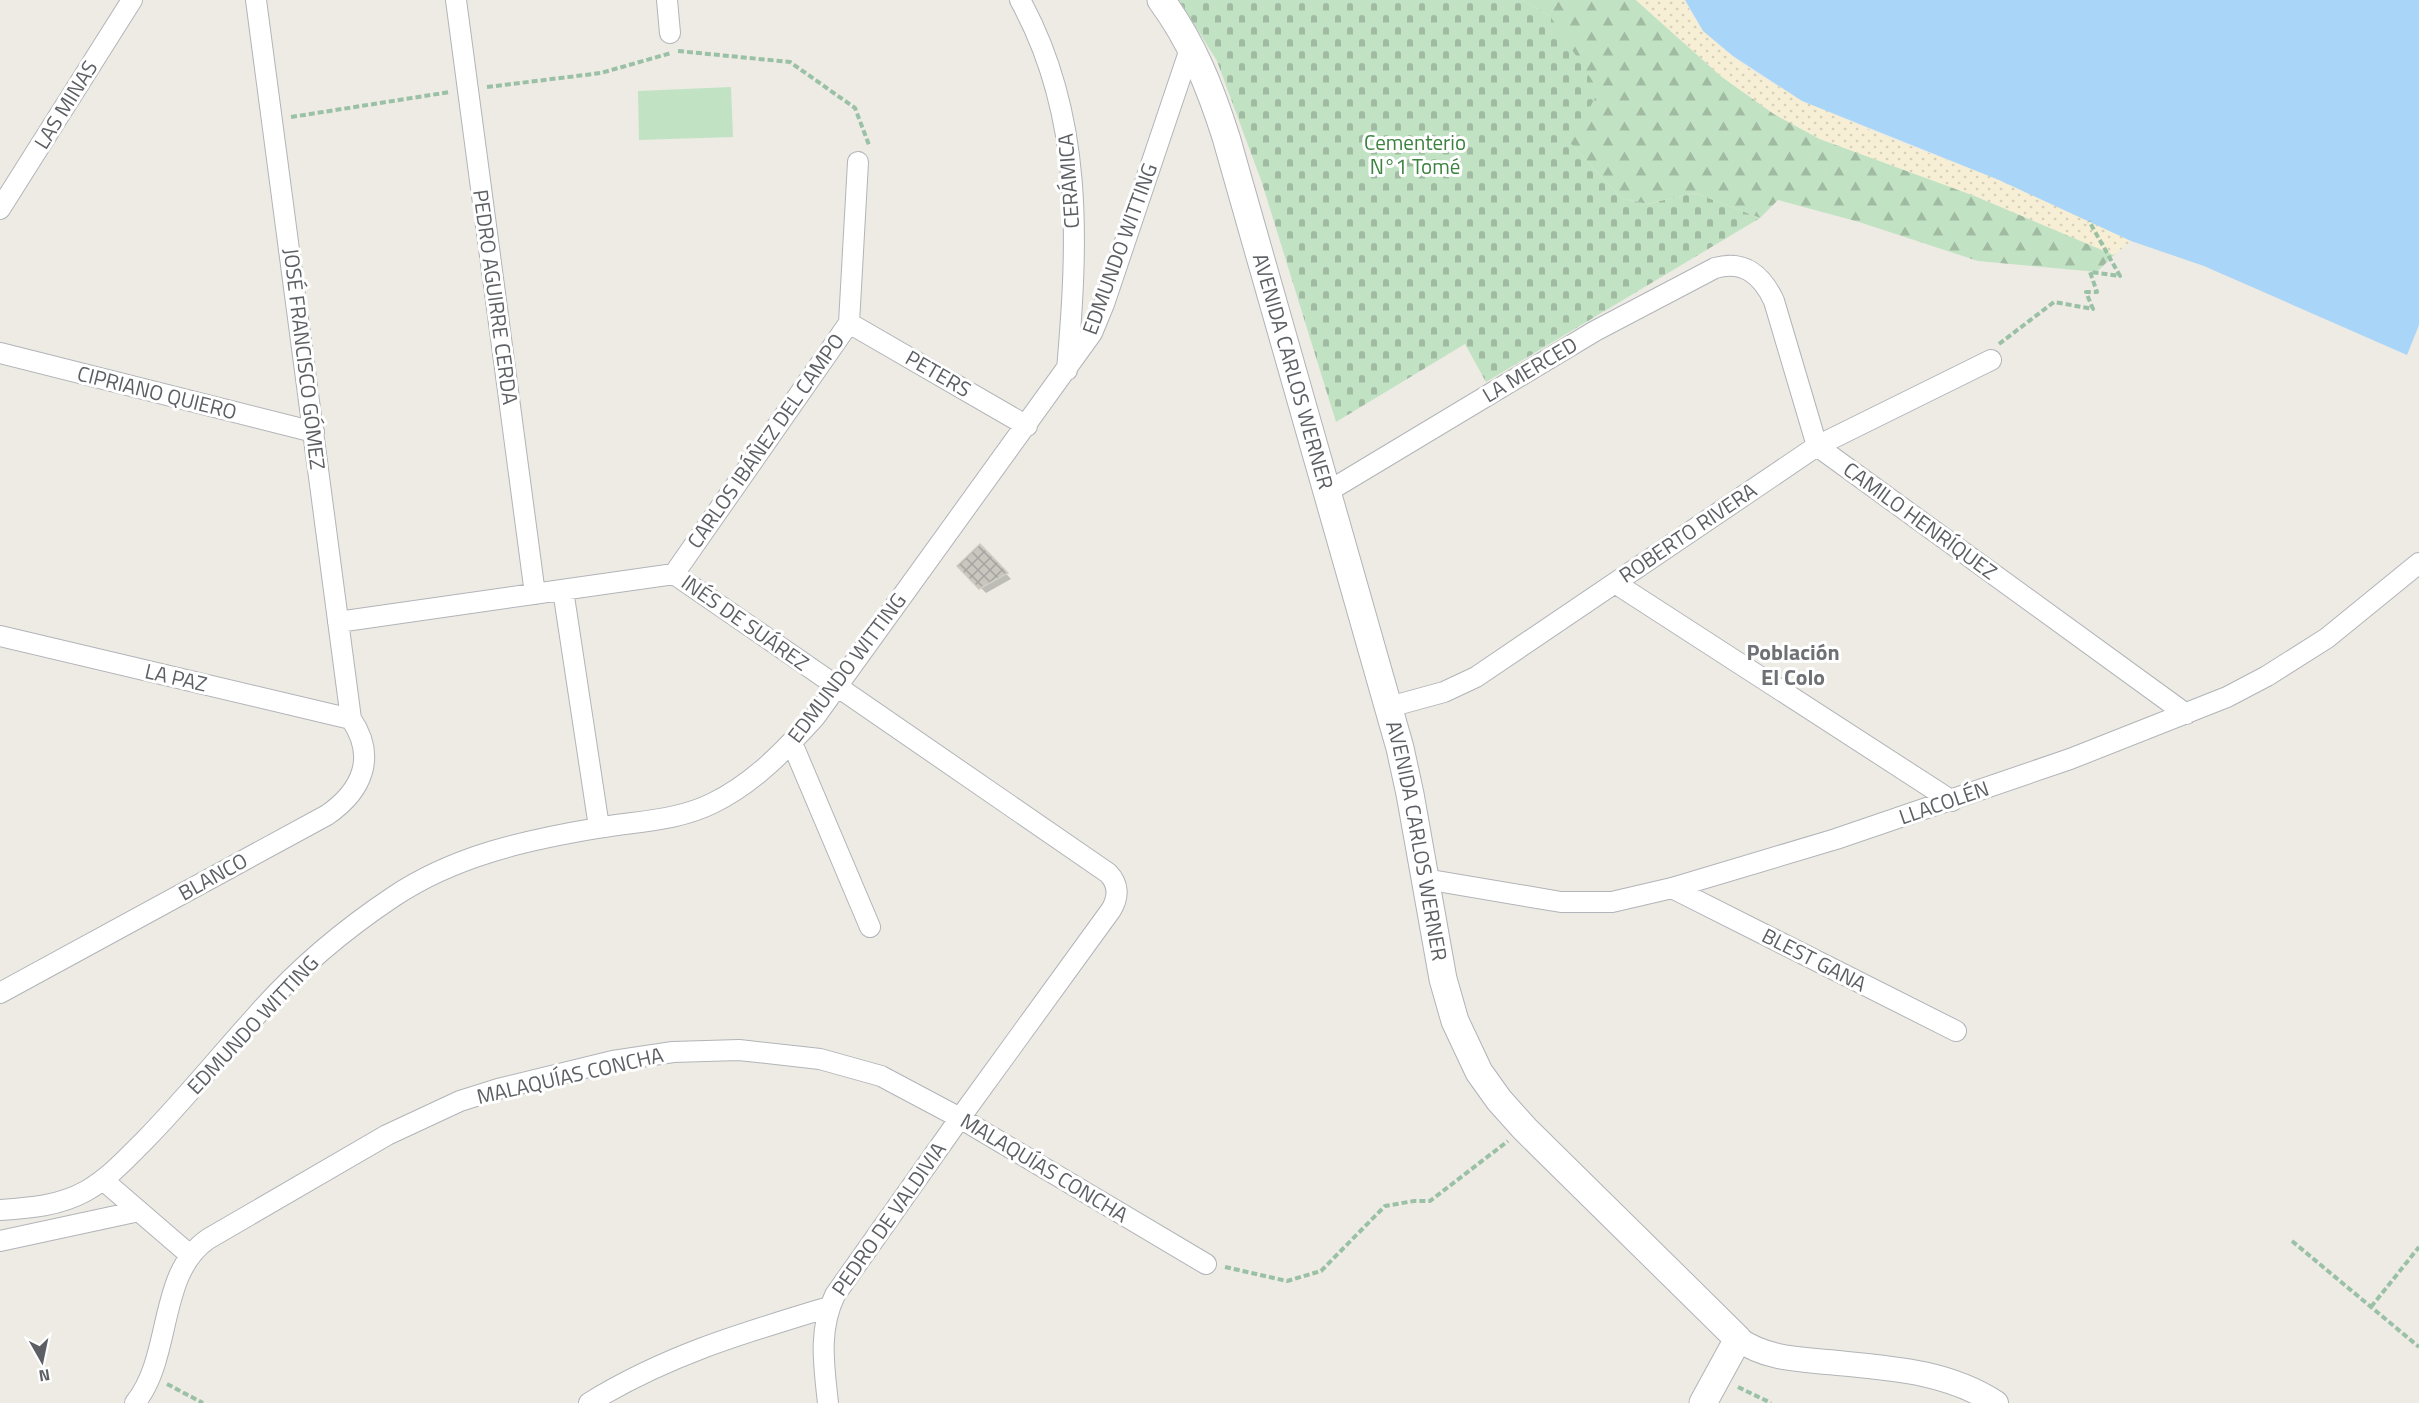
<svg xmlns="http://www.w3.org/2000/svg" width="2419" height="1403" font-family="'Titillium Web',sans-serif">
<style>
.forest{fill:url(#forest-firs)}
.sand{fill:url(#sand-dots)}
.cemetery{fill:url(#cemetery-stones)}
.park{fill:#c2e3c3}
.water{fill:#a9d5f8}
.shadow{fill:#0003}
.building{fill:url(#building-cross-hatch);stroke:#d1cdc3;stroke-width:1.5}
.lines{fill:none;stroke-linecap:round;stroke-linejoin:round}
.minor-casing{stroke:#b1b4b8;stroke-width:22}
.tertiary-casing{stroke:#b1b4b8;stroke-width:26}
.secondary-casing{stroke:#b0b3b8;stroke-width:29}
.path{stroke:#9ac1a6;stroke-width:4;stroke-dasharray:6 3;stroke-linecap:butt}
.minor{stroke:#fff;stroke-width:20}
.tertiary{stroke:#fff;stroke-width:24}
.secondary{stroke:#fff;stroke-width:27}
.labels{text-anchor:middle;stroke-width:6;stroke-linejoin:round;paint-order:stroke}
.street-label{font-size:21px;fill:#5c5f63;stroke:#fff}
.park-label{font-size:21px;fill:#3c8240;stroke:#fff}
.neighbourhood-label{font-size:22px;font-weight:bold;fill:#6d7175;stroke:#fff}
</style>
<defs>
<pattern id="forest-firs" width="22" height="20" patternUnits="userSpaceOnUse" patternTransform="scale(1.5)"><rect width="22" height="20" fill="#c2e3c3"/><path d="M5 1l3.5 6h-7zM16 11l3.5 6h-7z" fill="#a1bba2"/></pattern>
<pattern id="sand-dots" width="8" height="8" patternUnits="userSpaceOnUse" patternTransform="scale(1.5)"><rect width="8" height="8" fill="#f7efd5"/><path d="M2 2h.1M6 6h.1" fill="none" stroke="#d6cfba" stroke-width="1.8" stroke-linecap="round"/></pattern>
<pattern id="cemetery-stones" width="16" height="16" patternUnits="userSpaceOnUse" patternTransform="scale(1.5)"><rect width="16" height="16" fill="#c2e3c3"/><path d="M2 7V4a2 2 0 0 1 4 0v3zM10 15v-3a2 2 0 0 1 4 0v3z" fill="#a1bba2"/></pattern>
<pattern id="building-cross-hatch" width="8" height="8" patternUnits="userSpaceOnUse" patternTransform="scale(1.5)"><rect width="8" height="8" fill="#c9c6c0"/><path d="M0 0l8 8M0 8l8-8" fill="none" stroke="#a6a4a0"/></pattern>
</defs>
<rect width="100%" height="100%" fill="#edebe4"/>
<path class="forest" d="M1522,0H1636L1722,77L1774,114L1820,139L1975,196L2114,255L2097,272L1978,261L1859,222L1778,200L1760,218L1695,193L1647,204L1621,198L1570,143L1550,16Z"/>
<path class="sand" d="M1636,0H1685C1719,86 1916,146 1999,180C2044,199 2087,220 2131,241L2114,255L1975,196L1820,139L1774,114L1722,77Z"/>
<path class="cemetery" d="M1179,0H1522L1550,16L1599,91L1570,143L1621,198L1647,204L1695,193L1760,218L1486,382L1465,344L1336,422L1262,183L1217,61Z"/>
<path class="park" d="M731,87L733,137L639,140L638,91Z"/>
<path class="water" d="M1685,0H2419V325L2407,355L2204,266L2131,241L1999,180L1802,101L1733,56L1703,31Z"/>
<path class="shadow" d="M980,546L1011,579L986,593L959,566Z"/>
<path class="building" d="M980,544L1008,573L979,589L957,566Z"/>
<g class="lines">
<g class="minor-casing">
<path id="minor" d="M456,0L535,594
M667,0L670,33
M1020,0C1084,116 1078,242 1067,370
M0,209L132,0
M849,323L1027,426
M0,353L314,432
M1327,492L1595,331L1715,268C1744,260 1762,275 1774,301L1817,446L2186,714
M674,574L849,323L858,162
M1615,583L1952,801
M563,590L599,827
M338,622L674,574L1108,873C1119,884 1119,897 1111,910L960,1118L835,1295C818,1330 824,1366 828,1403
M0,636L351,719
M1389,707L1444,692L1476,677L1817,446L1991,360
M792,743L870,927
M1425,879L1561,902H1612L1672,888L1836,839L2070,759L2227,697L2267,676L2327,638L2419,563
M1672,888L1956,1031
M0,993L327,815C362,791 377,757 351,719L256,0
M103,1180L190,1255
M0,1210C30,1208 59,1206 86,1191C109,1178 128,1157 146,1139C184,1100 218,1058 255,1017C295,971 342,931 393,897C454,856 526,840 598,828C637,821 677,821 713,803C754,783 785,750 815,717L1092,333L1104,304L1191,46
M0,1241L139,1211
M135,1403C173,1356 157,1274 208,1239L387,1135L460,1101L498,1089L613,1061L673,1052L739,1050L820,1059L881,1076L960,1118L1206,1264
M589,1403C667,1355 743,1333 829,1307"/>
</g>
<g class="tertiary-casing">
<path id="tertiary" d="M1738,1339C1765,1358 1795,1359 1827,1362C1886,1368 1945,1370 1996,1403"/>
</g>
<g class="secondary-casing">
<g id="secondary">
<path id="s1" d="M1161,0C1192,42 1210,87 1226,137L1400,748L1410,794L1443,979L1455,1021L1479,1072L1499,1100L1525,1129L1738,1339L1703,1403"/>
</g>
</g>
<path class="path" d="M678,51L790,62L855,108L869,145
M487,87L601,73L671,53
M291,117L450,92
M1999,344L2054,302L2093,309L2086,292H2097L2090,272L2120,276L2089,221
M2292,1241L2419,1347
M1225,1267L1287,1281L1321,1271L1385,1206L1414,1201H1430L1508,1141
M2371,1307L2419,1247
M167,1384L203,1403
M1738,1387L1771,1403"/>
<use href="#minor" class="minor"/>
<use href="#tertiary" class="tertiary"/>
<use href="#secondary" class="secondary"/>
</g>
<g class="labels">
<g class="street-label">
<text transform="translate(66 105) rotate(-58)" y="7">LAS MINAS</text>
<text transform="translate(1069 181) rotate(-94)" y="7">CERÁMICA</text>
<text transform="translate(1120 249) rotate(-70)" y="7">EDMUNDO WITTING</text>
<text transform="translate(495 297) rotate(82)" y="7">PEDRO AGUIRRE CERDA</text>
<text transform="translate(304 359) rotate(83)" y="7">JOSÉ FRANCISCO GÓMEZ</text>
<text transform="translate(1530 370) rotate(-31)" y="7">LA MERCED</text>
<text dy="7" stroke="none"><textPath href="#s1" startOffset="396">AVENIDA CARLOS WERNER</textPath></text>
<text transform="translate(938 374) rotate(30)" y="7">PETERS</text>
<text transform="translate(157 393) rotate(14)" y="7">CIPRIANO QUIERO</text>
<text transform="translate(766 441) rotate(-55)" y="7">CARLOS IBÁÑEZ DEL CAMPO</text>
<text transform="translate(1920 521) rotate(36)" y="7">CAMILO HENRÍQUEZ</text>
<text transform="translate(1688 533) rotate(-34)" y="7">ROBERTO RIVERA</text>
<text transform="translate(745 623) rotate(35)" y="7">INÉS DE SUÁREZ</text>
<text transform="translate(847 668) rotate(-53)" y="7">EDMUNDO WITTING</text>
<text transform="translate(176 678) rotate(13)" y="7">LA PAZ</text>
<text transform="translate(1944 803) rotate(-19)" y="7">LLACOLÉN</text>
<text dy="7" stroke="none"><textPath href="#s1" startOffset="882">AVENIDA CARLOS WERNER</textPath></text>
<text transform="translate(213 877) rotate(-29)" y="7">BLANCO</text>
<text transform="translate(1814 960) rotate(27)" y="7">BLEST GANA</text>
<text transform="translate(253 1025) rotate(-47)" y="7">EDMUNDO WITTING</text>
<text transform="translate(570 1076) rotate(-13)" y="7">MALAQUÍAS CONCHA</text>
<text transform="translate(1044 1168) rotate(31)" y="7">MALAQUÍAS CONCHA</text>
<text transform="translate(889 1219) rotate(-55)" y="7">PEDRO DE VALDIVIA</text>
</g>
<g class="park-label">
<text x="1415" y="150">Cementerio<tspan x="1415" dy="24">N°1 Tomé</tspan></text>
</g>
<g class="neighbourhood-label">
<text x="1793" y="660">Población<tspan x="1793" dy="25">El Colo</tspan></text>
</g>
</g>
<g transform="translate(42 1361) rotate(171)" stroke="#ffffff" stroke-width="4.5" paint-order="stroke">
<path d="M0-4.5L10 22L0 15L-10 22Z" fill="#5c5f63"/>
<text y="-9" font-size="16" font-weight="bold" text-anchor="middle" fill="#5c5f63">N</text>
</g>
</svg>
